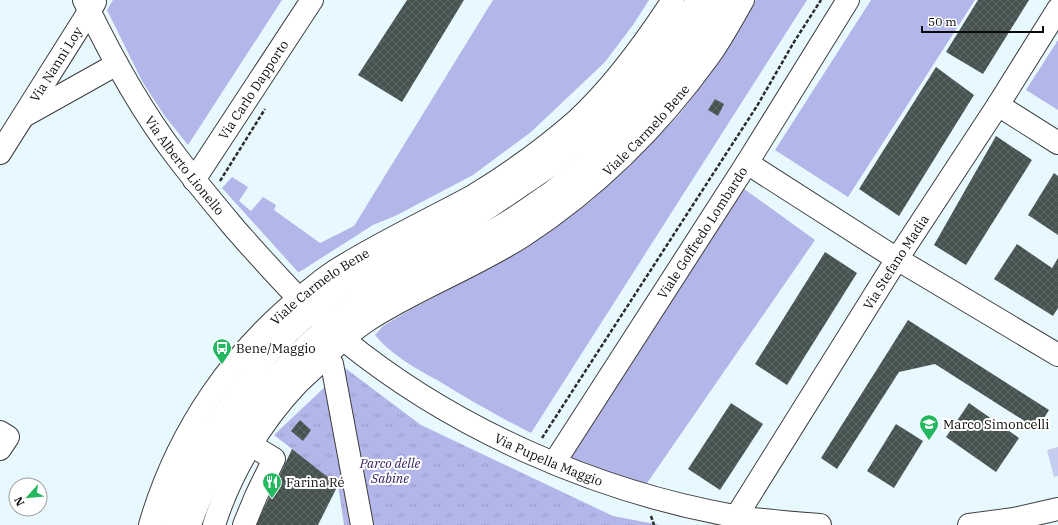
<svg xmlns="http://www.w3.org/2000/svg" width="1058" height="525" font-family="'IBM Plex Serif',serif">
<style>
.grass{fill:#b3b6e8}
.park{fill:url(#park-tufts)}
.pitch{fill:#c4cdef}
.building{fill:url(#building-cross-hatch)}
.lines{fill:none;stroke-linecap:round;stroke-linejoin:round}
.minor-casing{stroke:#3d3d3d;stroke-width:24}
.path{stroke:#2c2c2c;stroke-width:2.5;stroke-dasharray:4 2;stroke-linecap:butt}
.minor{stroke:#fff;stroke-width:22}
.labels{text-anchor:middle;stroke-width:4;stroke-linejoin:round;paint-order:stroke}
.street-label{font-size:13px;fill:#0a0a0a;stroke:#fff}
.poi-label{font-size:13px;fill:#0a0a0a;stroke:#fff;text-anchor:start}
.park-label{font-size:13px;font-style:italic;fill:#2d1c60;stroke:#fff}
</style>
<defs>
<pattern id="park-tufts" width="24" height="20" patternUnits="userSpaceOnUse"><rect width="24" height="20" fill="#b3b6e8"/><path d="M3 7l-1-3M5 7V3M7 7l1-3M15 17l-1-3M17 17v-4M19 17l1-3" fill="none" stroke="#999bc6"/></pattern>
<pattern id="building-cross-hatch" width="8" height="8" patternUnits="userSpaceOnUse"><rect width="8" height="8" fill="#475351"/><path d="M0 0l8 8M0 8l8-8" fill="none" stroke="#5d6765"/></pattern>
</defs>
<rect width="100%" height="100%" fill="#e7f9ff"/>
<path class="grass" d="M113,0H282L188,145L164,115L142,81L107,10Z
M493,0H649L633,25L605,62L531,132L473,175L395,216L373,225L301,271L298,272L222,188L232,177L248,187L239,201L251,211L263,197L276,205L274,210L320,243L354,226Z
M756,0H807L531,433C499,417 468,399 437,380C415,368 391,355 375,335L383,326L410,310L493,266L542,237L592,200L678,116L703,83L733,40Z
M871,0H975L848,197L775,150Z
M1058,40V110L1026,90Z
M740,186L815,240L645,486L573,461L571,455Z"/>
<path class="park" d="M345,368L421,425L613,516L660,525H344L338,485L274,435Z"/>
<path class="pitch" d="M1058,447V476L1054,477L1047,450Z"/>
<path class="building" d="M407,0H464L402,102L358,75Z
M978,0H1029L983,74L946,52Z
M936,67L974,95L899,216L859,189Z
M715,99L724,104L718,116L708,110Z
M996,136L1032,160L966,265L934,245Z
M1054,173L1058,176V235L1028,215Z
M1017,244L1052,268L1058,258V308L1053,316L994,279Z
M825,252L857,273L787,385L755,364Z
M908,320L1049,410L1037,429L935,364L899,372L837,469L821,458Z
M731,403L763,424L720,490L688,469Z
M969,403L1019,438L996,472L946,437Z
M300,420L311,430L303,441L291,431Z
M896,424L923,441L894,488L867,471Z
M292,449L338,485L318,525H256Z"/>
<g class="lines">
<g class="minor-casing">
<g id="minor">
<path id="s1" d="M84,0C110,54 139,108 176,156C195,181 216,206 236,230C270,268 304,307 343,339C453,429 595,491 734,516C762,521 791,523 820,525"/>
<path d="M998,105L1058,143"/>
<path d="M24,116L117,64"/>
<path id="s2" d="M0,153L95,2"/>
<path d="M747,163L897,259L1058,355"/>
<path id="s3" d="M194,180L312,0"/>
<path d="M332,364L362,525"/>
<path d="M0,432L8,437L0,449"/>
<path id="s4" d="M554,463L747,163L848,0"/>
<path id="s5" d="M736,517L897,259L998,105L1058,9"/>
<path id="s6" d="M150,525C177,432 233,349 311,289C318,283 326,277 335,271C379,243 427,221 473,196C509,174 544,149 576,121C614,86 645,43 673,0"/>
<path d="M172,525L186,483L206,442L233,401L268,354L289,332L312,311L345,287L479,214L550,166L606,116L638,82L668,44L698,0"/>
<path d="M190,525C206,477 233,435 263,395C274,381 285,366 298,354C325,327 356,304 389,284C421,265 455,251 488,233C508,223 528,209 546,196C560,187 572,175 584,164C640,115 684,64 721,0"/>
<path id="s7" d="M214,525C230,474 260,423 297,384C303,378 310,372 316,366C333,349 348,333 368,320C418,288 473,268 523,236C596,188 658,127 709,56C722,38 732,19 743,0"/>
<path d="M244,525L256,496L274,459L251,445"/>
<path d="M969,525L1014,519L1058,509"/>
</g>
</g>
<path class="path" d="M220,181L265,109
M542,438L757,106L794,42L821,0
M651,516L654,525"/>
<use href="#minor" class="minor"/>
</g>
<defs>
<g id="bus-pin" transform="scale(1)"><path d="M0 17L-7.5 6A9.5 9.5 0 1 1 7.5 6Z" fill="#24b961" stroke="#fff"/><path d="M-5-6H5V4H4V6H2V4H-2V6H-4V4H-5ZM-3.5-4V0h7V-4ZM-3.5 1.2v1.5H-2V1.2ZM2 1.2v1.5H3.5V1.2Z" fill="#fff"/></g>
<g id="school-pin" transform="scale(1)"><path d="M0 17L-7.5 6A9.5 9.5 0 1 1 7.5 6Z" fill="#24b961" stroke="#fff"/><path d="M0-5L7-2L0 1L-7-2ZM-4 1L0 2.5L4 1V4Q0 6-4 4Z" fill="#fff"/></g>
<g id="restaurant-pin" transform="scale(1)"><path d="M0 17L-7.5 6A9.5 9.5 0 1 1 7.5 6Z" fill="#24b961" stroke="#fff"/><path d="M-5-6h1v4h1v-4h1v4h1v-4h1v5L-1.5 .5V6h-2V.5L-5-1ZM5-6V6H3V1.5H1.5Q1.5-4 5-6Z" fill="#fff"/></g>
</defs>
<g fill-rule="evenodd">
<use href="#bus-pin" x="222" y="348"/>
<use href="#school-pin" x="929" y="424"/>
<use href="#restaurant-pin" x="272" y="482"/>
</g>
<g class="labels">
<g class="street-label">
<text dy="5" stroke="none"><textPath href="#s2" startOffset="105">Via Nanni Loy</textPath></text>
<text dy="5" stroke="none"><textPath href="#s3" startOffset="108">Via Carlo Dapporto</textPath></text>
<text dy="5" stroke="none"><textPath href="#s7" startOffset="600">Viale Carmelo Bene</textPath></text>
<text dy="5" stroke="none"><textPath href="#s1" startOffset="194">Via Alberto Lionello</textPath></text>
<text dy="5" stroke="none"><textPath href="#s4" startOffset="274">Viale Goffredo Lombardo</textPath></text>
<text dy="5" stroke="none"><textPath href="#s5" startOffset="301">Via Stefano Madia</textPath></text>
<text dy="5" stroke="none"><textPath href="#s6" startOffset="299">Viale Carmelo Bene</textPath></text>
<text dy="5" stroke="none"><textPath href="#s1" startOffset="669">Via Pupella Maggio</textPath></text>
</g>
<g class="poi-label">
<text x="236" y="353">Bene/Maggio</text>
<text x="943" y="429">Marco Simoncelli</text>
<text x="286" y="487">Farina Ré</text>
</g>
<g class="park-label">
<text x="390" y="468">Parco delle<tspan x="390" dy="15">Sabine</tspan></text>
</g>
</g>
<g transform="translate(28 497) rotate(243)"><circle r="19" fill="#ffffff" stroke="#9d9d9d"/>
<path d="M0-3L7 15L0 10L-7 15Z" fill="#24b961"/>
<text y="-6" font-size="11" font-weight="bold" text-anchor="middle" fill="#0a0a0a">N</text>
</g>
<path d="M922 26v6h121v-6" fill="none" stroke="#0a0a0a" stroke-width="2"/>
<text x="928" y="26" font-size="12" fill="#0a0a0a" stroke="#ffffff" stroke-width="3" paint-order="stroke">50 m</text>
</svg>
